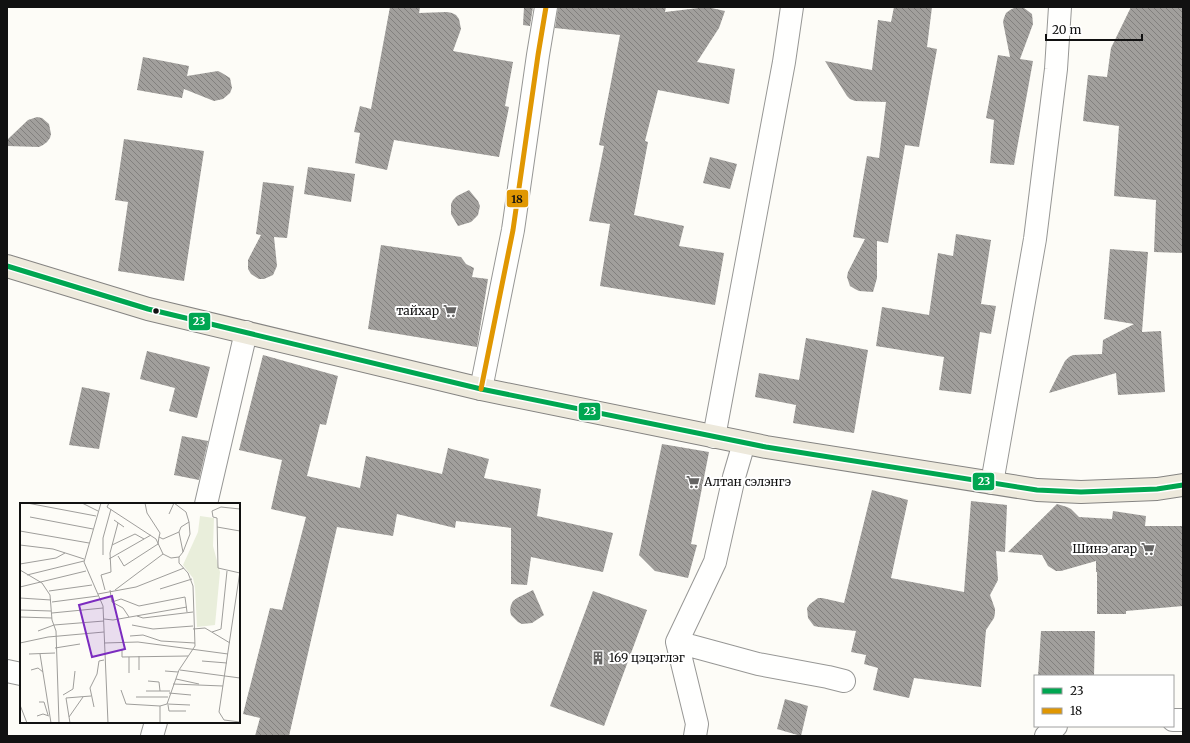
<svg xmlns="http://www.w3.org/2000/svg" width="1190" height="743" font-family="Merriweather,serif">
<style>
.building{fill:url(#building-back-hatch)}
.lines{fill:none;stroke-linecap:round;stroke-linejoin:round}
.minor-casing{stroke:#979795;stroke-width:24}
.major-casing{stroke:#858482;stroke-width:24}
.minor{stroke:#fffffe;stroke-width:22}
.major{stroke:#ede9dc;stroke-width:22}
.bus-1-casing{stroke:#fff;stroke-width:8}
.bus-2-casing{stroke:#fff;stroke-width:8}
.bus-1{stroke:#00a651;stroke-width:5}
.bus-2{stroke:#e09702;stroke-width:5}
.bus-dot{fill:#111;stroke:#fff;stroke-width:1.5}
.labels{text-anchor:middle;stroke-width:4;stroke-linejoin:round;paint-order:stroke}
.poi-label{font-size:12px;fill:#111;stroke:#fff;text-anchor:end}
.inset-road{fill:none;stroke:#9f9e9b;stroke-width:1}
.view{fill:#7b2cbf;fill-opacity:0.15;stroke:#7b2cbf;stroke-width:2}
.inset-edge{fill:none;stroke:#111;stroke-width:2}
.line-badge{stroke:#fff;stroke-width:1.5}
.badge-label{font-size:11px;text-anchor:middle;font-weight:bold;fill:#fff}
.pale-badge-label{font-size:11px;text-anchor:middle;font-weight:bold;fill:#111}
</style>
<defs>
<pattern id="building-back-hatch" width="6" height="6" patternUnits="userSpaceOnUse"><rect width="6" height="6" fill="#a19f9c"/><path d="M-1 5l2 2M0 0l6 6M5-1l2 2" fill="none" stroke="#82807e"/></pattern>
</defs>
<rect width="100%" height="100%" fill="#fdfcf7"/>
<path class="building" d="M390,7H420L419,13L447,12L452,13L456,15L459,19L461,29L453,51L513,62L505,106L509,107L499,157L394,140L387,170L355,163L360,133L354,132L360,106L371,109Z
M524,7H533L530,26L523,25Z
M558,7H666L665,12L707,7L725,11L719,28L697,62L735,69L729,104L658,90L645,141L648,142L634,215L684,226L679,246L724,253L715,305L600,286L610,224L589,221L604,146L599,145L620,35L555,28Z
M894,7H932L927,47L937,49L919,147L905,145L888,243L877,241V278L873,292L859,291L855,289L850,286L847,277L848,272L865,239L853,237L867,156L879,158L886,102L855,101L850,99L847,96L825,61L872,70L878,20L891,22Z
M1019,7L1024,8L1032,14L1033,24L1020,59L1033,61L1014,165L990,163L994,120L986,118L998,55L1010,57L1003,22L1004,18L1006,13L1010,10L1014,8Z
M1131,7H1183V253L1154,252L1156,200L1114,196L1119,126L1083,121L1088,75L1107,77L1111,48Z
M143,57L189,66L187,76L218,71L222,73L230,78L232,88L230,93L223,99L214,101L184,89L182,98L137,90Z
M37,117L42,118L49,124L51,134L50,138L47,142L43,145L39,147L7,146V140L28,120Z
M124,139L204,151L184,281L118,271L128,202L115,200Z
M710,157L737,164L730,189L703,183Z
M308,167L355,174L351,202L304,194Z
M263,182L294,186L287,238L274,237L277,266L273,275L264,279H259L251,274L248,269V260L261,235L256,234Z
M469,190L478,201L480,206L478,215L471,222L458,226L451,214V204L453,200L457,196Z
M956,234L991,240L981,304L996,306L991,334L980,332L971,394L939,390L944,357L876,346L882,307L929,315L938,253L953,256Z
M381,245L461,257L466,264L474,268L472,277L488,279L477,347L368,329Z
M1110,249L1148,252L1142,332L1161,331L1165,392L1118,395L1116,373L1049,393L1065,361L1069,357L1073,355L1102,354L1103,340L1134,324L1104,319Z
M806,338L868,350L854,433L793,423L796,405L755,397L759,373L799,380Z
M147,351L210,367L197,418L169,411L175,388L140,379Z
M263,355L338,376L326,425L320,424L307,476L360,488L366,456L442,474L448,448L489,459L484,478L541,489L537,516L613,533L603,572L531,557L527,585L511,584V528L456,521L455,528L397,514L393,536L337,527L289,736H255L260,718L243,714L270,608L282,610L306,517L271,509L282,460L239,450Z
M82,387L110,393L99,449L69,445Z
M182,436L208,441L199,480L174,475Z
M662,444L709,452L691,544L697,545L688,578L655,571L639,555Z
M872,490L908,500L891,578L964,592L971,501L1007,505L1005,552L996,551L998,580L990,595L995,609V613L994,618L986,630L981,687L914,678L909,698L873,690L878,668L864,664L866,655L851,652L856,631L819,627L814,626L808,618L807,608L810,604L818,598H822L844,603Z
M1057,504L1067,507L1071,509L1079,517L1112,519L1113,511L1146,516L1145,526H1183V606L1126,611V614H1097V572H1096V561L1061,571H1056L1048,566L1042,555L1008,552Z
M533,590L544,615L532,623L522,624L518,622L511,615L510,610L511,605L513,601L517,598Z
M593,591L647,610L604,726L550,706Z
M1041,631H1095L1094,676H1038Z
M785,699L808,706L801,736L777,729Z"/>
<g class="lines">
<g class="minor-casing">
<path id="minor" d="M481,389L513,230L538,55L546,7
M714,437L784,62L792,7
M992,483L1035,239L1056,69L1060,7
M206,504L246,332
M677,642L758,664L828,677L844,681
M7,671L21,674
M1173,720H1183
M152,736L156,722
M695,736L697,724L677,642L715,562L734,477L744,443
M1046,736L1056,726"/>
</g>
<g class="major-casing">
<path id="major" d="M7,266L148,309L481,389L766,447L1037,490L1081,492L1157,489L1183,485"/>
</g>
<use href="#minor" class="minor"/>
<use href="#major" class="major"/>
<g class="bus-1-casing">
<path id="bus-1" d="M7,266L148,309L481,389L766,447L1037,490L1081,492L1157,489L1183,485"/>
</g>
<g class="bus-2-casing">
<path id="bus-2" d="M481,389L513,230L538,55L546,7"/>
</g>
<use href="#bus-1" class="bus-1"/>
<use href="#bus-2" class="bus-2"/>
</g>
<defs>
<g id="supermarket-bare" transform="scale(1.08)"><path d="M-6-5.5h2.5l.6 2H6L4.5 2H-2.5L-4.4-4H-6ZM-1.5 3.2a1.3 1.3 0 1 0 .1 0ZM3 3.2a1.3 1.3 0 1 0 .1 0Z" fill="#646362" stroke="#fff" stroke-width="2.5" paint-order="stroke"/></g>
<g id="building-bare" transform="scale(1.08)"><path d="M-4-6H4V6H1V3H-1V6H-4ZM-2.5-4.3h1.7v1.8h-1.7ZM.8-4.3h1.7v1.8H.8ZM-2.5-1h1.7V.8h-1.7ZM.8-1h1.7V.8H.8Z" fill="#646362" stroke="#fff" stroke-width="2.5" paint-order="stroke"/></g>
</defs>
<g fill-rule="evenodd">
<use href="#supermarket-bare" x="450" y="311"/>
<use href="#supermarket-bare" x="693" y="482"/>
<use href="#supermarket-bare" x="1148" y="549"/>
<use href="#building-bare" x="598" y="658"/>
</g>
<circle class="bus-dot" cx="156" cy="311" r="3.5"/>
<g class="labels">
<g class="poi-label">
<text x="439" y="315">тайхар</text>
<text x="704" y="486" text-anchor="start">Алтан сэлэнгэ</text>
<text x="1137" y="553">Шинэ агар</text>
<text x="609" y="662" text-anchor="start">169 цэцэглэг</text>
</g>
</g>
<g transform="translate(20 503)">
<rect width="220" height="220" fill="#fdfcf7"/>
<path d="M180,13L194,15L193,43L200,69L195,122L177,124L175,84L173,75L163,62L178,29Z" fill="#e9eedb"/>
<path class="inset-road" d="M7,0L76,13M62,0L78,8M81,0L64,59L83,103L88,220M89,0L87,4L136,36L143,51L95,87M125,0L127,10L140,30L139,34M154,0L166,9L169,19M149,11L154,0M10,14L73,26M94,17L104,24M197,24L220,28M0,28L69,40M159,29L161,24L169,19L170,31L163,49M0,42L33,46L64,56M92,42L115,31L124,36M83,52V35L91,6M98,53L104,63L138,41L139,34L143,36L159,29L163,49L159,54L151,55L143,51M89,56L131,32M0,61L36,55L45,50M0,67L22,80L30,92L32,117L36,128L39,220M220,68L199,209L204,217L220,219M220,70L198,65L197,15L193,14L192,8L201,4L220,6M7,72L64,58M0,84L66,68M140,86L172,76M85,87L81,72L91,69L90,50L98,20M90,87L92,99L103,105L109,114M29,88L72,82M78,91L116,84L164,65M0,95L31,97M32,99L78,93M92,99L101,96L119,103L165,94L167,109M0,107L31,108M32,110L83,105M117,113L123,115L173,109M0,114L32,115M84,116L93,117L167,104M112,122L133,126L173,123M173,126L185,125L210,140M18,128L34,122L84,118M192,129L201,126L207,68M110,133L123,132L141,138L175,140M0,140L28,134L84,129M84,140L118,139L208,151M35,145L60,141M102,146V154L168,153M9,151L35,150M20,151L31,220M119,153V167M109,154V170M182,158L207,160M11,167L18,165L23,169M160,167L220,175M145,168L158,169M156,176L179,181M128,178L139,179L140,188M153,181L203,183M101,187L106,201L140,203M126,188H150M149,190L171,192M43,192L53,186L55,168M116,194H148M19,199H24L28,212M147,201L170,202M0,202L7,220M148,202L149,208H166M74,204L70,185L77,171L79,158L84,157M17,213L23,211L29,213M49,214L63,194M50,220L46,195L71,193M140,220V203L147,201L159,167L175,143L173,83L168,70L159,60V54"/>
<path class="view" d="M92,93L105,146L72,154L59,102Z"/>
<rect width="220" height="220" class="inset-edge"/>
</g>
<g class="line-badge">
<rect x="506" y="189" width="23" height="19" rx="4" fill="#e09702"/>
<rect x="188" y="312" width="23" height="19" rx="4" fill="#00a651"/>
<rect x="578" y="402" width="23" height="19" rx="4" fill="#00a651"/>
<rect x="972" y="472" width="23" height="19" rx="4" fill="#00a651"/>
</g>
<g class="badge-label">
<text x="199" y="325">23</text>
<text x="590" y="415">23</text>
<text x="984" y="485">23</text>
</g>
<g class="pale-badge-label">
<text x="517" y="203">18</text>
</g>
<rect width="1190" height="743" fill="none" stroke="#111111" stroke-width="16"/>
<rect x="1034" y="675" width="140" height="52" fill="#ffffff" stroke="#a0a0a0"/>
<rect x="1042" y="688" width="20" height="6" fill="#00a651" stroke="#a0a0a0"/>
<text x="1070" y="695" font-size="12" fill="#111111">23</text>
<rect x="1042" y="708" width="20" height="6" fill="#e09702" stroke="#a0a0a0"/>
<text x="1070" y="715" font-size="12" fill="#111111">18</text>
<path d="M1046 34v6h96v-6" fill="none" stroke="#111111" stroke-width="2"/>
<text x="1052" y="34" font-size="12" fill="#111111" stroke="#ffffff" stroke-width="3" paint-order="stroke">20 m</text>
</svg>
